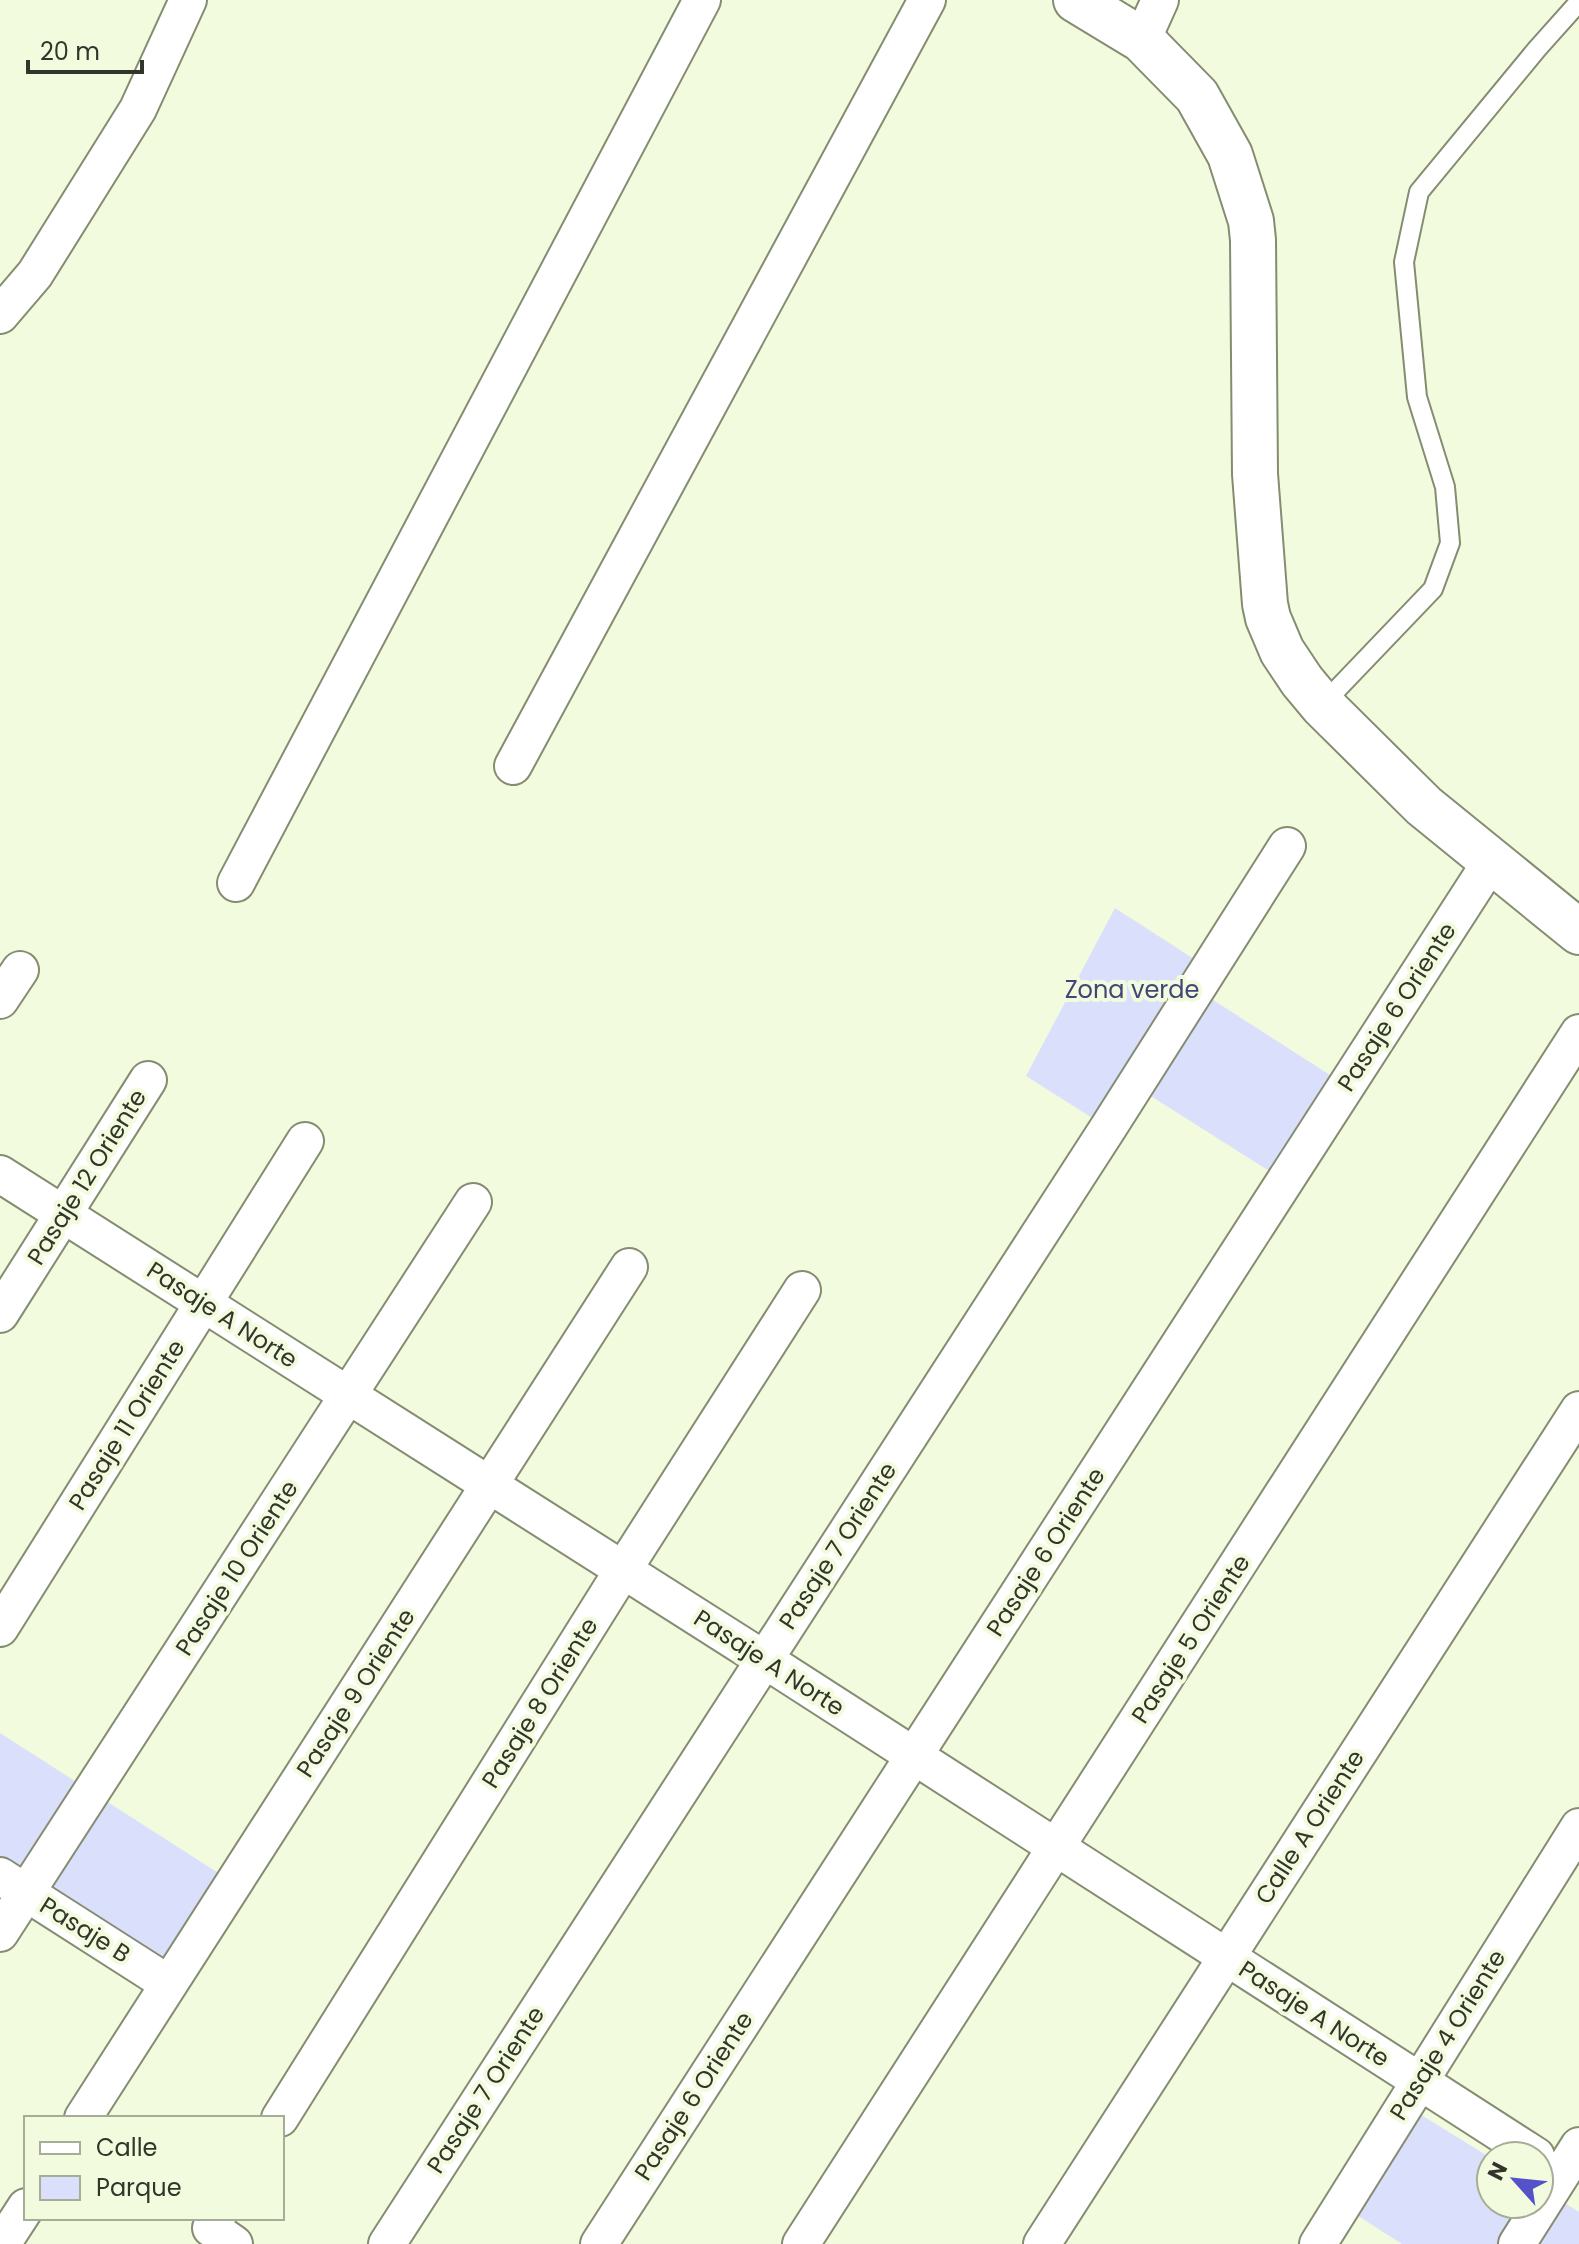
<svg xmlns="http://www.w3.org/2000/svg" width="1579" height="2244" font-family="Poppins,sans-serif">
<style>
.green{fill:#dadffc}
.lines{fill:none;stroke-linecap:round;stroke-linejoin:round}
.lane-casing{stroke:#848c71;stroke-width:22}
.street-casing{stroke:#848c71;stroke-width:40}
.secondary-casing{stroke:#848c71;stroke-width:48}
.lane{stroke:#fff;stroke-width:18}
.street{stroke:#fff;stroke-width:36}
.secondary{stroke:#fff;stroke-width:44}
.labels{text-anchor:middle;stroke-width:8;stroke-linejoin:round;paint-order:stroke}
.park-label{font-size:24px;fill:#424676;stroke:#f3fbde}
.street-label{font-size:24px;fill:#32352a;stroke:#f3fbde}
</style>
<rect width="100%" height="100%" fill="#f3fbde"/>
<path class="green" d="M1115,908L1208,968L1196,989L1347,1086L1285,1181L1135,1086L1108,1128L1026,1076Z
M0,1733L234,1883L169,1984L0,1876Z
M1405,2105L1491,2158V2204H1539V2187L1579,2212V2244H1402L1341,2205Z"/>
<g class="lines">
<g class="lane-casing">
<path id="lane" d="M1322,705L1433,589L1450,543L1445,487L1417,397L1404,262L1419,192L1537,49L1579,2"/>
</g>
<g class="street-casing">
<path id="street" d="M1142,40L1160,0
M0,315L35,274L138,109L188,0
M513,766L927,0
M236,883L702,0
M0,1000L20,970
M0,1174L765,1660L1536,2156
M0,1314L148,1080
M0,1628L305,1141
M0,1876L169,1984
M0,1933L473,1202
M83,2118L629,1267
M280,2118L623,1570L802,1290
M217,2218L211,2228L234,2244
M2,2244L26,2207
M387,2244L1108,1128L1287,846
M599,2244L1492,860
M801,2244L1579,1033
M1042,2244L1579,1410
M1318,2244L1579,1827
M1517,2244L1579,2146"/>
</g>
<g class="secondary-casing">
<path id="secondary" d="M1076,0L1142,40L1197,96L1230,155L1251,221L1253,240L1255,474L1265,604L1268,618L1282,651L1302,681L1322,705L1424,806L1579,932"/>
</g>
<use href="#lane" class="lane"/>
<use href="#street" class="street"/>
<use href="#secondary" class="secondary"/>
</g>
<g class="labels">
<g class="park-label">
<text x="1132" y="998">Zona verde</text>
</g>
<g class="street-label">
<text transform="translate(1397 1007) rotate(-57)" y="8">Pasaje 6 Oriente</text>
<text transform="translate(87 1177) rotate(-58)" y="8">Pasaje 12 Oriente</text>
<text transform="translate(222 1315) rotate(33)" y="8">Pasaje A Norte</text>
<text transform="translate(127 1425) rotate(-58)" y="8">Pasaje 11 Oriente</text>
<text transform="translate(838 1546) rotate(-57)" y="8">Pasaje 7 Oriente</text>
<text transform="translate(1046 1552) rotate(-57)" y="8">Pasaje 6 Oriente</text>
<text transform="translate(237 1568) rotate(-57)" y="8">Pasaje 10 Oriente</text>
<text transform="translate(1191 1639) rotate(-57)" y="8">Pasaje 5 Oriente</text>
<text transform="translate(769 1663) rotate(33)" y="8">Pasaje A Norte</text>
<text transform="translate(356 1693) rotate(-57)" y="8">Pasaje 9 Oriente</text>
<text transform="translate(540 1703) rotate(-58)" y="8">Pasaje 8 Oriente</text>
<text transform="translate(1310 1827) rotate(-57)" y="8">Calle A Oriente</text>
<text transform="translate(85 1930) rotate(32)" y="8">Pasaje B</text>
<text transform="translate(1314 2014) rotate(33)" y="8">Pasaje A Norte</text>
<text transform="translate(1448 2035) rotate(-58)" y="8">Pasaje 4 Oriente</text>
<text transform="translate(486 2090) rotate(-57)" y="8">Pasaje 7 Oriente</text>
<text transform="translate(694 2096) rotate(-57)" y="8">Pasaje 6 Oriente</text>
</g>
</g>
<rect x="24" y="2116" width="260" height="104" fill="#f3fbde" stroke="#a6ac96" stroke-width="2"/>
<rect x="40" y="2142" width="40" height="12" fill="#ffffff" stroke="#a6ac96" stroke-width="2"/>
<text x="96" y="2156" font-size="24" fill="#32352a">Calle</text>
<rect x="40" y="2176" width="40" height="24" fill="#dadffc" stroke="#a6ac96" stroke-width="2"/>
<text x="96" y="2196" font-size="24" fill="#32352a">Parque</text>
<g transform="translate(1515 2180) rotate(297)"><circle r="38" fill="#f3fbde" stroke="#a6ac96" stroke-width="2"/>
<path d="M0-6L14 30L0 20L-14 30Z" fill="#5352c9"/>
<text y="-12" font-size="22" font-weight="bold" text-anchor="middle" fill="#32352a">N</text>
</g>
<path d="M28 60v12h114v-12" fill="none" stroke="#32352a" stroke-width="4"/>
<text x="40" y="60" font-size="24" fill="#32352a" stroke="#f3fbde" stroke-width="6" paint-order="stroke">20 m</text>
</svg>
